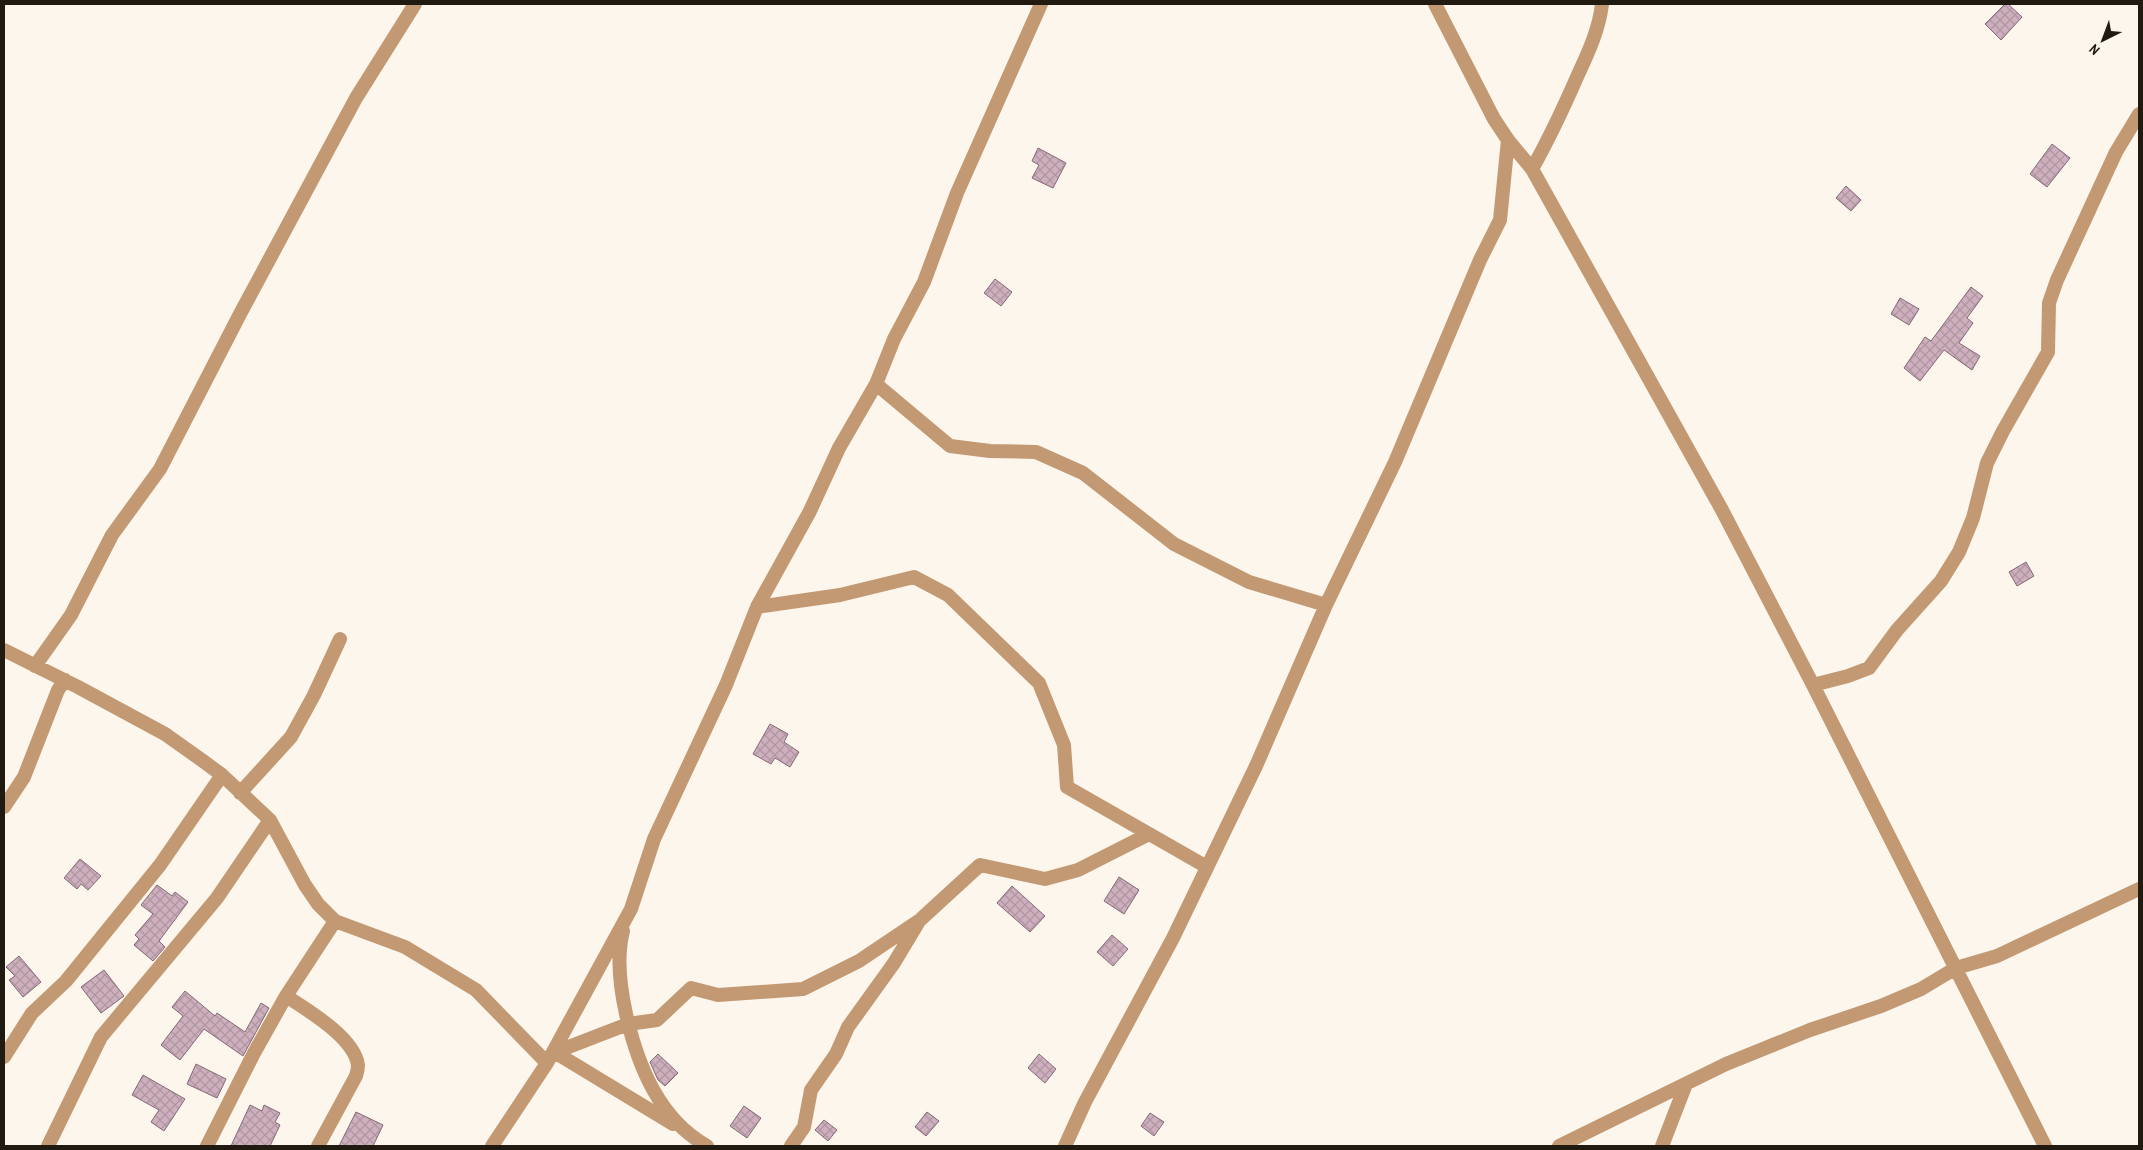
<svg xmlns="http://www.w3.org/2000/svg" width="2143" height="1150" font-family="'Archivo Narrow',sans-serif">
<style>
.building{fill:url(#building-cross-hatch);stroke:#846976}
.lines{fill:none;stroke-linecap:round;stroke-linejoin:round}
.minor{stroke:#c39973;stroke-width:14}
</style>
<defs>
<pattern id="building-cross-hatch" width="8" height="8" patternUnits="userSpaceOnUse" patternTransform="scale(1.25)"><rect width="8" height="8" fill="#cdafbd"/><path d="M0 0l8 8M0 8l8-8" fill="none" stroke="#b096a1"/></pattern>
</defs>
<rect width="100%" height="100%" fill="#fdf6ec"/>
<path class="building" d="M2005,4H2008L2022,17L2001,40L1985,24Z
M2052,144L2070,158L2047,187L2030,174Z
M1038,148L1066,163L1053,188L1032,178L1039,165L1032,161Z
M1846,186L1861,200L1851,211L1836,198Z
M995,279L1012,292L1001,306L984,293Z
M1971,287L1983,296L1967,318L1973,323L1959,343L1980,356L1972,370L1944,350L1920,381L1904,368L1925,337L1931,341Z
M1900,298L1919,309L1909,325L1891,314Z
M2026,562L2034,576L2017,586L2009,572Z
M770,724L788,734L784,742L799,752L790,767L775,758L771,764L753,754Z
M80,859L101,876L88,890L81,884L77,889L64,878Z
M1119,877L1139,890L1124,914L1104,901Z
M157,885L172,896L175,892L188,902L159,941L165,947L153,961L134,945L139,939L135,935L153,914L141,905Z
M1012,886L1045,916L1030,932L997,903Z
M1112,935L1128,949L1113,966L1097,952Z
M19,956L41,982L23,997L9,980L15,976L6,967Z
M104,970L124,996L101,1013L81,987Z
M185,991L215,1016L217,1013L245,1032L261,1003L269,1008L243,1056L204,1029L180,1060L161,1045L183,1016L172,1007Z
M658,1054L678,1073L665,1086L658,1080L650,1062Z
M1039,1054L1056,1069L1045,1083L1028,1068Z
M196,1064L226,1079L217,1098L187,1084Z
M143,1075L185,1099L164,1131L151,1122L159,1110L132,1095Z
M250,1105L262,1111L264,1105L280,1113L275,1122L280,1125L270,1146H231Z
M744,1106L761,1118L747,1138L730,1126Z
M356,1112L383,1125L373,1146H339Z
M927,1112L939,1121L926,1136L915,1127Z
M1150,1113L1164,1122L1154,1136L1141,1126Z
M824,1120L837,1130L828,1141L815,1130Z"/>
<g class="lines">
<path class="minor" d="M1435,4L1494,119L1508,140L1532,169L1722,510L1813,685L2045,1146
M1532,169C1549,139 1563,109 1577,77C1588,53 1599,30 1602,4
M876,384L950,446L990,451L1036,452L1083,473L1174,544L1249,582L1326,605
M757,607L840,595L914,577L948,595L1039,683L1064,745L1067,787L1207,867
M4,650L78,687L165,734L203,761L222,775L270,820L305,885L318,904L335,921L405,947L476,990L547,1063
M35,666L71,615L112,535L160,469L240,314L356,98L415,4
M1813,685L1848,676L1869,668L1897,630L1941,581L1959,552L1973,518L1987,463L2003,431L2048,352L2049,303L2057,280L2116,152L2139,114
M240,793L291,737L314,695L340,639
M4,807L24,777L58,690L65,680
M623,931C616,958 620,987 626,1014C638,1066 659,1119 707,1146
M286,996C307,1010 354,1037 358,1065C358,1068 357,1073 356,1076L318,1146
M553,1053L628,1024L657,1020L691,988L718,995L803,989L859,961L920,920L980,865L1045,879L1078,870L1149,834
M556,1053L673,1124
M4,1057L32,1013L66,981L160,865L222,775
M48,1146L101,1037L217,898L270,820
M207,1146L254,1053L286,996L335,921
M492,1146L547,1063L631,909L654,839L726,685L757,607L810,511L839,448L876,384L894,339L924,282L957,193L1041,4
M791,1146L804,1127L811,1090L836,1054L848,1027L894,963L918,923
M1065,1146L1085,1102L1173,938L1256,766L1326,605L1395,462L1480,260L1500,220L1508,140
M1559,1146L1726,1064L1810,1030L1881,1006L1921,989L1956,968L1997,956L2139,889
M1662,1146L1686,1084"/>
</g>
<rect width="2143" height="1150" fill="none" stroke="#201a10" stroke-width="10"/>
<g transform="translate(2103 40) rotate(222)" stroke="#fdf6ec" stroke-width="4" paint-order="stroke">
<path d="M0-4L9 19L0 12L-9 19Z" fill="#201a10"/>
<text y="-8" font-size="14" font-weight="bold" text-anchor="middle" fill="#201a10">N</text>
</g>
</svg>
